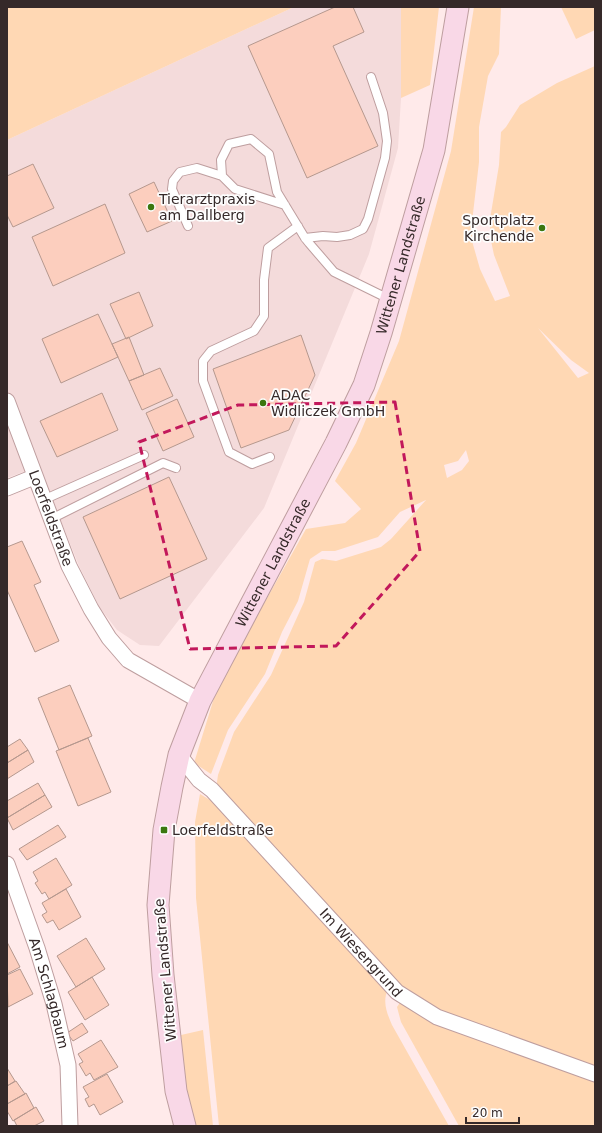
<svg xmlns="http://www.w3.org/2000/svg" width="602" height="1133" font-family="'DejaVu Sans',sans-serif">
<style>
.built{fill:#f4dbdb}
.green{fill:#ffd8b4;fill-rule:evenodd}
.building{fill:#fccebe;stroke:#b5988e}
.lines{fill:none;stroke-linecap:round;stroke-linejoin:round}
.service-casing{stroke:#be9e9f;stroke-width:10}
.minor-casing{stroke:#be9e9f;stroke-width:17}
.secondary-casing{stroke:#be9e9f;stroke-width:23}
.service{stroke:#fff;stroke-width:8}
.minor{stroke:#fff;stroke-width:15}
.secondary{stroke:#f9d8e7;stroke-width:21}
.marked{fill:none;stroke:#c2185b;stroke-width:3;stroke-dasharray:8 5;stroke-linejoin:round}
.poi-dot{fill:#3b770f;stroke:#fdfdfd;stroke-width:1.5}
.labels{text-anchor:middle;stroke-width:3.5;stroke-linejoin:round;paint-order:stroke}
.poi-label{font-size:14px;fill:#352929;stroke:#fdfdfd;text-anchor:start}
.street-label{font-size:14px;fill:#352929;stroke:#fdfdfd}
</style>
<rect width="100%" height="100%" fill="#ffeaea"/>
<path class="built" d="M294,7H401V98L398,148L369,254L264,508L159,646L140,645L117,630L100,608L79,566L39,466L7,478V140Z"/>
<path class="green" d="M7,7H294L7,140Z
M401,7H439L430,85L401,98Z
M474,7H501L499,54L488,76L479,127V162L472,222V241L480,269L495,301L510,296L494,255L490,236V219L499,165L501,132L506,127L520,105L557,83L595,66V1067L440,1013L399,988L216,789L218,775L234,732L271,675L304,602L315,562L322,559L336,561L381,547L391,539L426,500L400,512L378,537L335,551H322L310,559L298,601L282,632L265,674L228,730L211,774L194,763L218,685L306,529L345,523L361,509L335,481L356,443L399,341L451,151ZM538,328L571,360L589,373L578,378ZM466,450L469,461L462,470L447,478L444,465L458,461Z
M561,7H595V30L576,39Z
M200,794L215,803L388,989C382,1002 387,1013 392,1025L449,1126H219L196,898L195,822Z
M401,1001L595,1079V1126H459L401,1022L397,1007Z
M203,1030L213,1126H195L186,1089L181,1035Z"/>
<path class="building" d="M335,7H353L364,32L333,46L378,146L307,178L248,46Z
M33,164L54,208L13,227L7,215V176Z
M154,182L172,221L147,232L129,194Z
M105,204L125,253L53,286L32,237Z
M139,292L153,326L126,339L110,304Z
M98,314L118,357L61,383L42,339Z
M301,335L315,375L289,430L241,448L213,369Z
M129,337L144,375L129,381L112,344Z
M160,368L173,396L142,410L129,381Z
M102,393L118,430L57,457L40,421Z
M177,399L194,437L163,451L146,413Z
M169,477L207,559L120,599L83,517Z
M22,541L41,582L34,585L59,641L35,652L7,590V547Z
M70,685L92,736L59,750L38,698Z
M88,738L111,792L78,806L56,751Z
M20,739L28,750L7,763V747Z
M28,750L34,762L7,779V763Z
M38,783L45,795L7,818V801Z
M45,795L52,807L13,830L7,818Z
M58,825L66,837L27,860L19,849Z
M56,858L72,885L49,899L45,892L42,894L35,883L38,881L33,872Z
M66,889L81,917L59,930L53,920L47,923L42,915L47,912L42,903Z
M86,938L105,969L76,987L57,956Z
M7,942L20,967L7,974Z
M20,969L33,994L8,1007L7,975Z
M92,977L109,1005L85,1020L68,992Z
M82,1023L88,1032L73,1041L67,1033Z
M101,1040L118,1067L94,1080L90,1073L86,1076L79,1064L83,1062L78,1054Z
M7,1068L15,1081L7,1086Z
M107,1074L123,1102L100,1115L94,1104L89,1107L85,1099L89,1097L83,1087Z
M16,1081L25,1094L7,1104V1086Z
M26,1093L34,1108L13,1121L7,1111V1104Z
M36,1107L44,1121L34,1126H17L14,1120Z"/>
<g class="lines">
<g class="service-casing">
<path id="service" d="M285,205L235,189L222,176L221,160L229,144L251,139L269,154L277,192L305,238L309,243L334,272L391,300
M188,226L172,189L173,181L180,172L197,168L222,176
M305,238L323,236L337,237L350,235L363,229L368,219L385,158L387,141L383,113L371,77
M270,457L252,464L229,452L203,381V361L211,351L254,331L264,316V280L268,248L298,226
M43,500L144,455
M51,519L163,463L176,468"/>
</g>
<g class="minor-casing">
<g id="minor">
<path id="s1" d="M7,401L69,566L91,609L109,638L128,660L200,701"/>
<path d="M7,488L34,477"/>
<path id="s2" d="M179,755L199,780L212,790L397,992L437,1017L595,1074"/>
<path id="s3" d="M7,864L37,948L54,1004L68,1065L70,1126"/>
</g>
</g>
<g class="secondary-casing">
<g id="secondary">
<path id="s4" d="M185,1126L176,1091L163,975L158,905L164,830L172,787L179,755L200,701L336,443L364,385L381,333L434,150L458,7"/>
</g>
</g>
<use href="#service" class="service"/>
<use href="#minor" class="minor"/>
<use href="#secondary" class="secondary"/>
</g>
<path class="marked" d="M395,402L420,551L336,646L190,649L139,442L238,405Z"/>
<g class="poi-dot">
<circle cx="151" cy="207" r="4"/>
<circle cx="542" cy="228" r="4"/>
<circle cx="263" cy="403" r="4"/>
<rect x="160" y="826" width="8" height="8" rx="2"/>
</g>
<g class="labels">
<g class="poi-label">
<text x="159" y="204">Tierarztpraxis<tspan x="159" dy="16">am Dallberg</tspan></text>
<text x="534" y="225" text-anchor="end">Sportplatz<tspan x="534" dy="16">Kirchende</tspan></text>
<text x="271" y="400">ADAC<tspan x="271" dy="16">Widliczek GmbH</tspan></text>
<text x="172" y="835">Loerfeldstraße</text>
</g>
<g class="street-label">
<text dy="5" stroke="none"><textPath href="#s4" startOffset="914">Wittener Landstraße</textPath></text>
<text dy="5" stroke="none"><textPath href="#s1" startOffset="125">Loerfeldstraße</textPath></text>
<text dy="5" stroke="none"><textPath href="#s4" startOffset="589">Wittener Landstraße</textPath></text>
<text dy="5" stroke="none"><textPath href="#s2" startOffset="269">Im Wiesengrund</textPath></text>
<text transform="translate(165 970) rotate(-95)" y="5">Wittener Landstraße</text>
<text dy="5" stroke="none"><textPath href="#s3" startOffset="136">Am Schlagbaum</textPath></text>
</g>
</g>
<rect width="602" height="1133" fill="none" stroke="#352929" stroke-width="16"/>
<path d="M466 1117v6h53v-6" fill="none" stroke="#352929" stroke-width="2"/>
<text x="472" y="1117" font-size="12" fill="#352929" stroke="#fdfdfd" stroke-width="3" paint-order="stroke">20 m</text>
</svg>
